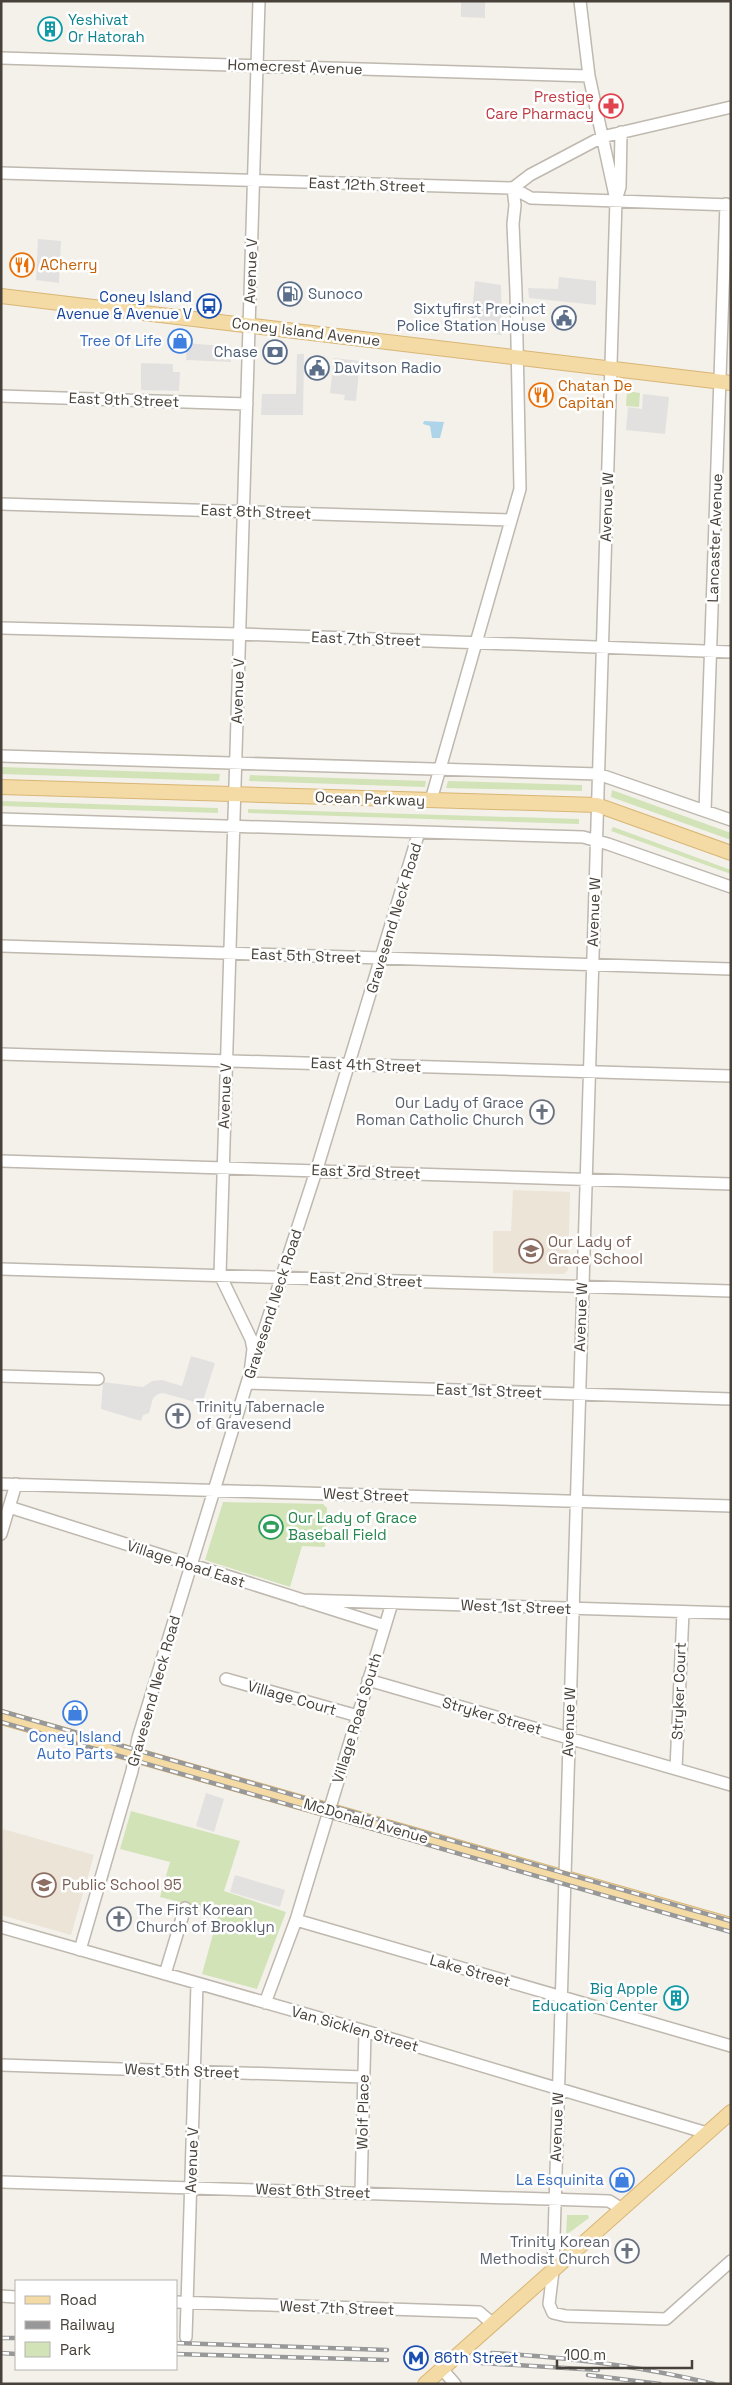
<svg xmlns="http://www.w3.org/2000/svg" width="732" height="2385" font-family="'Space Grotesk',sans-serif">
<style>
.education{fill:#ebe4d7}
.green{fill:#d2e3b8}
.parking{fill:#e3e1df}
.water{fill:#aed4e9}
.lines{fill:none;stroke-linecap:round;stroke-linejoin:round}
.minor-casing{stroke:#beb8ae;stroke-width:14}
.major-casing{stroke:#d8b675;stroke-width:16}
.minor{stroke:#fff;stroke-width:11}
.major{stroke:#f4daa4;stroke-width:14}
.rail-casing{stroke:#989898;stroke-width:4.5}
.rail{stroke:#fff;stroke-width:2.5;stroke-dasharray:8;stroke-linecap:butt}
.labels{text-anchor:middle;stroke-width:5;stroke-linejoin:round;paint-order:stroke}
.culture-label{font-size:15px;fill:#0d838f;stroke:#fff;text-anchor:start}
.street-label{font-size:15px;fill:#474139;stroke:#fff}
.health-label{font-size:15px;fill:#be3a42;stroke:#fff;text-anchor:end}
.food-label{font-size:15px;fill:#c56008;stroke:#fff;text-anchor:start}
.service-label{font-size:15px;fill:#4e5e75;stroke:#fff;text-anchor:start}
.transit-label{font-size:15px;fill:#164399;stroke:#fff;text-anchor:end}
.shop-label{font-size:15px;fill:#366cbe;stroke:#fff;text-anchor:end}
.worship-label{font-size:15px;fill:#5b616d;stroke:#fff;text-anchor:end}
.education-label{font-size:15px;fill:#785e54;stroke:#fff;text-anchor:start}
.leisure-label{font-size:15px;fill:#27864d;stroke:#fff;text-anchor:start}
</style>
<rect width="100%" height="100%" fill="#f4f1eb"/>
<path class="education" d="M513,1190L570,1192L568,1270L564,1274L493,1273V1231H511Z
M3,1829L94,1855L71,1935L1,1915Z"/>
<path class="green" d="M627,391L640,393L639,407L626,406Z
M1,767L220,774L219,781L1,774Z
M250,775L426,781L425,787L249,781Z
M448,781L582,785V791L446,788Z
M612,790L731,833V840L611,797Z
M1,801L218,808V813L1,806Z
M248,809L579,819V824L248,813Z
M613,827L731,870V874L611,831Z
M223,1502L323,1504L327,1508L325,1547L302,1546L290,1587L205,1560Z
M131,1811L240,1841L224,1891L286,1912L257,1989L202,1974L219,1912L160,1897L170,1862L120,1849Z
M567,2215H588L589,2218L566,2235Z"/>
<path class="parking" d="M461,1H485V18L461,17Z
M38,239L61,241L59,283L36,280Z
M559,277L596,281V305L529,298L528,288L558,289Z
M475,281L501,285L502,335L470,331Z
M187,343L232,347L231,362L186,360Z
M297,354H304L303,415H261L262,394H296Z
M334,358L360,361L356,401L344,400L345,395L330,393Z
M141,363L173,364V372H180L179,391L141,390Z
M643,394L669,397L665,434L626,430L628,407L642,409Z
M191,1356L215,1363L202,1404L163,1393L158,1394L153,1398L149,1413L143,1415L141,1421L101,1409L103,1382L143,1387L152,1381L162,1380L182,1386Z
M206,1793L224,1799L214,1832L196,1826Z
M235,1875L285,1890L280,1907L230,1892Z"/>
<path class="water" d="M424,421L444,422L440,438H432L430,426L423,424Z"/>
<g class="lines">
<g class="minor-casing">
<path id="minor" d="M580,1L589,76L616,200L553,2271L549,2304L553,2313L566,2316L666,2319L731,2261
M1,58L589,76
M1,173L513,188L531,198L731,205
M617,197L620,187L621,132
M1,396L247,404
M1,504L511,520
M1,628L239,634L731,652
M1,756L598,774L731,820
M431,800L520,489L516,292L513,224L515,205L513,188L530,175L602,137L731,107
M705,811L726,204
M1,819L583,837L608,844L731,887
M1,946L731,969
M1,1054L731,1076
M1,1161L731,1184
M1,1269L731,1291
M250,1373L253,1349L251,1339L220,1275L259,1
M1,1376L98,1379
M247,1383L731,1399
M1,1484L731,1506
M9,1507L385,1626
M1,1534L16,1484
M301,1600L731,1613
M226,1679L358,1716
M368,1680L731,1785
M676,1769L683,1612
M296,1920L731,2046
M1,1927L365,2031L707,2133
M80,1950L132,1771L138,1738L247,1383L319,1162L419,832
M165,1974L185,1908
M265,2003L296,1920L392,1603
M1,2065L364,2077
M1,2182L609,2201L622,2209
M361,2193L365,2031
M1,2296L16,2297
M176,2302L479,2312L493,2324
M186,2337L197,1984
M442,2369L455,2384"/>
</g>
<g class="major-casing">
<path id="major" d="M1,296L731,383
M1,787L597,805L731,853
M1,1717L731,1925
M425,2384L731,2112"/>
</g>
<use href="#minor" class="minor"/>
<use href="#major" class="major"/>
<g class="rail-casing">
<path id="rail" d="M1,1711L731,1921
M1,1722L731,1932
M1,2338H16
M176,2343L387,2350
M1,2353L16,2354
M492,2353C567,2357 641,2366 714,2384
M176,2354L387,2360
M481,2363L598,2370
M588,2375L660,2384"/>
</g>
<use href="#rail" class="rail"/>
</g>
<defs>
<g id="building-ring" transform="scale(1.25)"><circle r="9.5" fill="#fff" stroke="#0f9aa8" stroke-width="1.5"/><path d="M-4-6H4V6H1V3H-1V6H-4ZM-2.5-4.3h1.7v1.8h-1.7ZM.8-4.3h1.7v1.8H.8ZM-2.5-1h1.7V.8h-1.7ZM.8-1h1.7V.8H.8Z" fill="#0f9aa8"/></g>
<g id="pharmacy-ring" transform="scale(1.25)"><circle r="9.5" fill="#fff" stroke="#e0444e" stroke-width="1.5"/><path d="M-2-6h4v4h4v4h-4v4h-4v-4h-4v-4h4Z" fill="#e0444e"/></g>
<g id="restaurant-ring" transform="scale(1.25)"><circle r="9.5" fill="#fff" stroke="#e8710a" stroke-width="1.5"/><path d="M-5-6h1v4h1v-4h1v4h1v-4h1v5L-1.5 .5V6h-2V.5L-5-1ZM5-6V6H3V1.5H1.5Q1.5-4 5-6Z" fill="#e8710a"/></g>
<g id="fuel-ring" transform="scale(1.25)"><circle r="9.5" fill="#fff" stroke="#5c6f8a" stroke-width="1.5"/><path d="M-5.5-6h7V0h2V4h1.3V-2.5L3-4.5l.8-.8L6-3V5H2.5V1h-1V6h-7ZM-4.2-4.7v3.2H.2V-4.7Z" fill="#5c6f8a"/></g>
<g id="bus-ring" transform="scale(1.25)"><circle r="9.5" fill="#fff" stroke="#1a4fb4" stroke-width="1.5"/><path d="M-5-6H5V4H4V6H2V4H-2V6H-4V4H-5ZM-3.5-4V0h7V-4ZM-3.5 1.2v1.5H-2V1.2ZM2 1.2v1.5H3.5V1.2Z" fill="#1a4fb4"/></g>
<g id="civic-ring" transform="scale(1.25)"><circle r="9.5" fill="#fff" stroke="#5c6f8a" stroke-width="1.5"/><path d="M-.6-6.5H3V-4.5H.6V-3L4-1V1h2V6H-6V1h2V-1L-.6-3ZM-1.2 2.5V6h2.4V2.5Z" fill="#5c6f8a"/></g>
<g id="shop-ring" transform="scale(1.25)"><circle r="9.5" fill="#fff" stroke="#3f7fe0" stroke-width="1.5"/><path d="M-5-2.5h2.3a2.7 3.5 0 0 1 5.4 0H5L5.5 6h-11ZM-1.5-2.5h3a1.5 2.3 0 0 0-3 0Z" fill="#3f7fe0"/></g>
<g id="bank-ring" transform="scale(1.25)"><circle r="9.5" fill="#fff" stroke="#5c6f8a" stroke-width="1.5"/><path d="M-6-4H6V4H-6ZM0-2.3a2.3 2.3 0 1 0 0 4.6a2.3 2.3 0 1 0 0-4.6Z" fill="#5c6f8a"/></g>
<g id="church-ring" transform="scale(1.25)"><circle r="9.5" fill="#fff" stroke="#6b7280" stroke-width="1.5"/><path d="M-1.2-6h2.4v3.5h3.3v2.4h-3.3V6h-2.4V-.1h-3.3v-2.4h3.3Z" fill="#6b7280"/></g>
<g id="school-ring" transform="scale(1.25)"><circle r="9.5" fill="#fff" stroke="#8d6e63" stroke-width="1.5"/><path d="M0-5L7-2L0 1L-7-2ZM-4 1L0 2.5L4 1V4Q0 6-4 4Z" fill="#8d6e63"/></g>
<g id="stadium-ring" transform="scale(1.25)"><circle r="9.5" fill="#fff" stroke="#2e9e5b" stroke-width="1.5"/><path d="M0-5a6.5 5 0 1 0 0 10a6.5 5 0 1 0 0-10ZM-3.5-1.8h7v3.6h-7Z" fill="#2e9e5b"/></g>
<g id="metro-ring" transform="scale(1.25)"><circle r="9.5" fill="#fff" stroke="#1a4fb4" stroke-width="1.5"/><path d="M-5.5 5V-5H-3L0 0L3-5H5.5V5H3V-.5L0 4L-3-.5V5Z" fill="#1a4fb4"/></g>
</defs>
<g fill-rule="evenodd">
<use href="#building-ring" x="50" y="29"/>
<use href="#pharmacy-ring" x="611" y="106"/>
<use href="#restaurant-ring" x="22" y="265"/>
<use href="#fuel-ring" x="290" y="294"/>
<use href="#bus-ring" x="209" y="306"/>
<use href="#civic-ring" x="564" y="318"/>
<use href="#shop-ring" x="180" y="341"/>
<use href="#bank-ring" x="275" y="352"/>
<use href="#civic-ring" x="317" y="368"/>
<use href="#restaurant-ring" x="541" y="395"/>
<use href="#church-ring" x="542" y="1112"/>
<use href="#school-ring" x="531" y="1251"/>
<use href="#church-ring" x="178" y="1416"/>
<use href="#stadium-ring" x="271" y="1527"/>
<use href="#shop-ring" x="75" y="1713"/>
<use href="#school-ring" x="44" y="1885"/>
<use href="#church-ring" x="119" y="1919"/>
<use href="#building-ring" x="676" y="1998"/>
<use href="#shop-ring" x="622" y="2180"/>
<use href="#church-ring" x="627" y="2251"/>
<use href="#metro-ring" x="416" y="2358"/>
</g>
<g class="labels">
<g class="culture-label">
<text x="68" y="25">Yeshivat<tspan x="68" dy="17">Or Hatorah</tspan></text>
<text x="658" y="1994" text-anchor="end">Big Apple<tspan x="658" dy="17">Education Center</tspan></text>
</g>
<g class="street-label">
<text transform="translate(295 67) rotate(2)" y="5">Homecrest Avenue</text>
<text transform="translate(367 185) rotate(2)" y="5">East 12th Street</text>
<text transform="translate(251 271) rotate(-88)" y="5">Avenue V</text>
<text transform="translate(306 332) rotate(7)" y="5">Coney Island Avenue</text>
<text transform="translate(124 400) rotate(2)" y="5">East 9th Street</text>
<text transform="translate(607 507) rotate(-88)" y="5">Avenue W</text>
<text transform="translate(256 512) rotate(2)" y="5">East 8th Street</text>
<text transform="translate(715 538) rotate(-88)" y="5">Lancaster Avenue</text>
<text transform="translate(366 639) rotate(2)" y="5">East 7th Street</text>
<text transform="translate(238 691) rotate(-88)" y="5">Avenue V</text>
<text transform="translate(370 799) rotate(2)" y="5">Ocean Parkway</text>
<text transform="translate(594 912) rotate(-88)" y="5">Avenue W</text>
<text transform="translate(394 918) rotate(-73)" y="5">Gravesend Neck Road</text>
<text transform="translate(306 956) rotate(2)" y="5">East 5th Street</text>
<text transform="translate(366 1065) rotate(2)" y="5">East 4th Street</text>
<text transform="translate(225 1096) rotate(-88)" y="5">Avenue V</text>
<text transform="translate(366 1172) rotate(2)" y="5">East 3rd Street</text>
<text transform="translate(366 1280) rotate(2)" y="5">East 2nd Street</text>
<text transform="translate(273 1304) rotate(-72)" y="5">Gravesend Neck Road</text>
<text transform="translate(581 1317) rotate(-88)" y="5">Avenue W</text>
<text transform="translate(489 1391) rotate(2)" y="5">East 1st Street</text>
<text transform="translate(366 1495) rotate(2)" y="5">West Street</text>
<text transform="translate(186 1564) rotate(18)" y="5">Village Road East</text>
<text transform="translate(516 1607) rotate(2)" y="5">West 1st Street</text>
<text transform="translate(154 1691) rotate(-74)" y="5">Gravesend Neck Road</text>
<text transform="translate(679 1691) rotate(-88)" y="5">Stryker Court</text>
<text transform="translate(292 1698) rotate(16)" y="5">Village Court</text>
<text transform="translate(492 1716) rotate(16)" y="5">Stryker Street</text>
<text transform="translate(357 1718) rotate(-73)" y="5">Village Road South</text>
<text transform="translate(569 1722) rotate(-88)" y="5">Avenue W</text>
<text transform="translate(366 1821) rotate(16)" y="5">McDonald Avenue</text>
<text transform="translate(470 1971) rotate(16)" y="5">Lake Street</text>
<text transform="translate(355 2029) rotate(16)" y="5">Van Sicklen Street</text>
<text transform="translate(182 2071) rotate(2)" y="5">West 5th Street</text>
<text transform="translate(363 2112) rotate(-89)" y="5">Wolf Place</text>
<text transform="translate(557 2127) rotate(-88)" y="5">Avenue W</text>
<text transform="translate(192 2160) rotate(-88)" y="5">Avenue V</text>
<text transform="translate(313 2191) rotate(2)" y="5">West 6th Street</text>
<text transform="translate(337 2308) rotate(2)" y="5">West 7th Street</text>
</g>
<g class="health-label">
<text x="594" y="102">Prestige<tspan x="594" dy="17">Care Pharmacy</tspan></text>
</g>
<g class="food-label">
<text x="40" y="270">ACherry</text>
<text x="558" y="391">Chatan De<tspan x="558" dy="17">Capitan</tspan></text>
</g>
<g class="service-label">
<text x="308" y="299">Sunoco</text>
<text x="546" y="314" text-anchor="end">Sixtyfirst Precinct<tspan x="546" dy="17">Police Station House</tspan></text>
<text x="258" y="357" text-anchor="end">Chase</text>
<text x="334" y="373">Davitson Radio</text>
</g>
<g class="transit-label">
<text x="192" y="302">Coney Island<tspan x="192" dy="17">Avenue &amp; Avenue V</tspan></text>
<text x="434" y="2363" text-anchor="start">86th Street</text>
</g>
<g class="shop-label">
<text x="162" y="346">Tree Of Life</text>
<text x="75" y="1742" text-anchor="middle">Coney Island<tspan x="75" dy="17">Auto Parts</tspan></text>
<text x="604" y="2185">La Esquinita</text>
</g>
<g class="worship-label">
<text x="524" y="1108">Our Lady of Grace<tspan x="524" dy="17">Roman Catholic Church</tspan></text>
<text x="196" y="1412" text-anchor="start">Trinity Tabernacle<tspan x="196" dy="17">of Gravesend</tspan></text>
<text x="136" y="1915" text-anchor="start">The First Korean<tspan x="136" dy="17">Church of Brooklyn</tspan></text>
<text x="610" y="2247">Trinity Korean<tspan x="610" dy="17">Methodist Church</tspan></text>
</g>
<g class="education-label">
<text x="548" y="1247">Our Lady of<tspan x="548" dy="17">Grace School</tspan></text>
<text x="62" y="1890">Public School 95</text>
</g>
<g class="leisure-label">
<text x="288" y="1523">Our Lady of Grace<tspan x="288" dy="17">Baseball Field</tspan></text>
</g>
</g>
<rect width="732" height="2385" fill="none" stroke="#474139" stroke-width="5"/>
<rect x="15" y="2280" width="162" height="90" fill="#ffffff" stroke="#b5b3b0"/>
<rect x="25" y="2296" width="25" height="8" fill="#f4daa4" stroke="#b5b3b0"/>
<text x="60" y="2305" font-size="15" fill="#474139">Road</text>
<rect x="25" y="2321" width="25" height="8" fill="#989898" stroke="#b5b3b0"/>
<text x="60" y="2330" font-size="15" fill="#474139">Railway</text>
<rect x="25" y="2342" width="25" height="15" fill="#d2e3b8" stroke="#b5b3b0"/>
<text x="60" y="2355" font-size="15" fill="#474139">Park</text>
<path d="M557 2360v8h135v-8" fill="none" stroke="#474139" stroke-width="2.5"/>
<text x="564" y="2360" font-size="15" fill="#474139" stroke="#ffffff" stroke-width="4" paint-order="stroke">100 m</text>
</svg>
